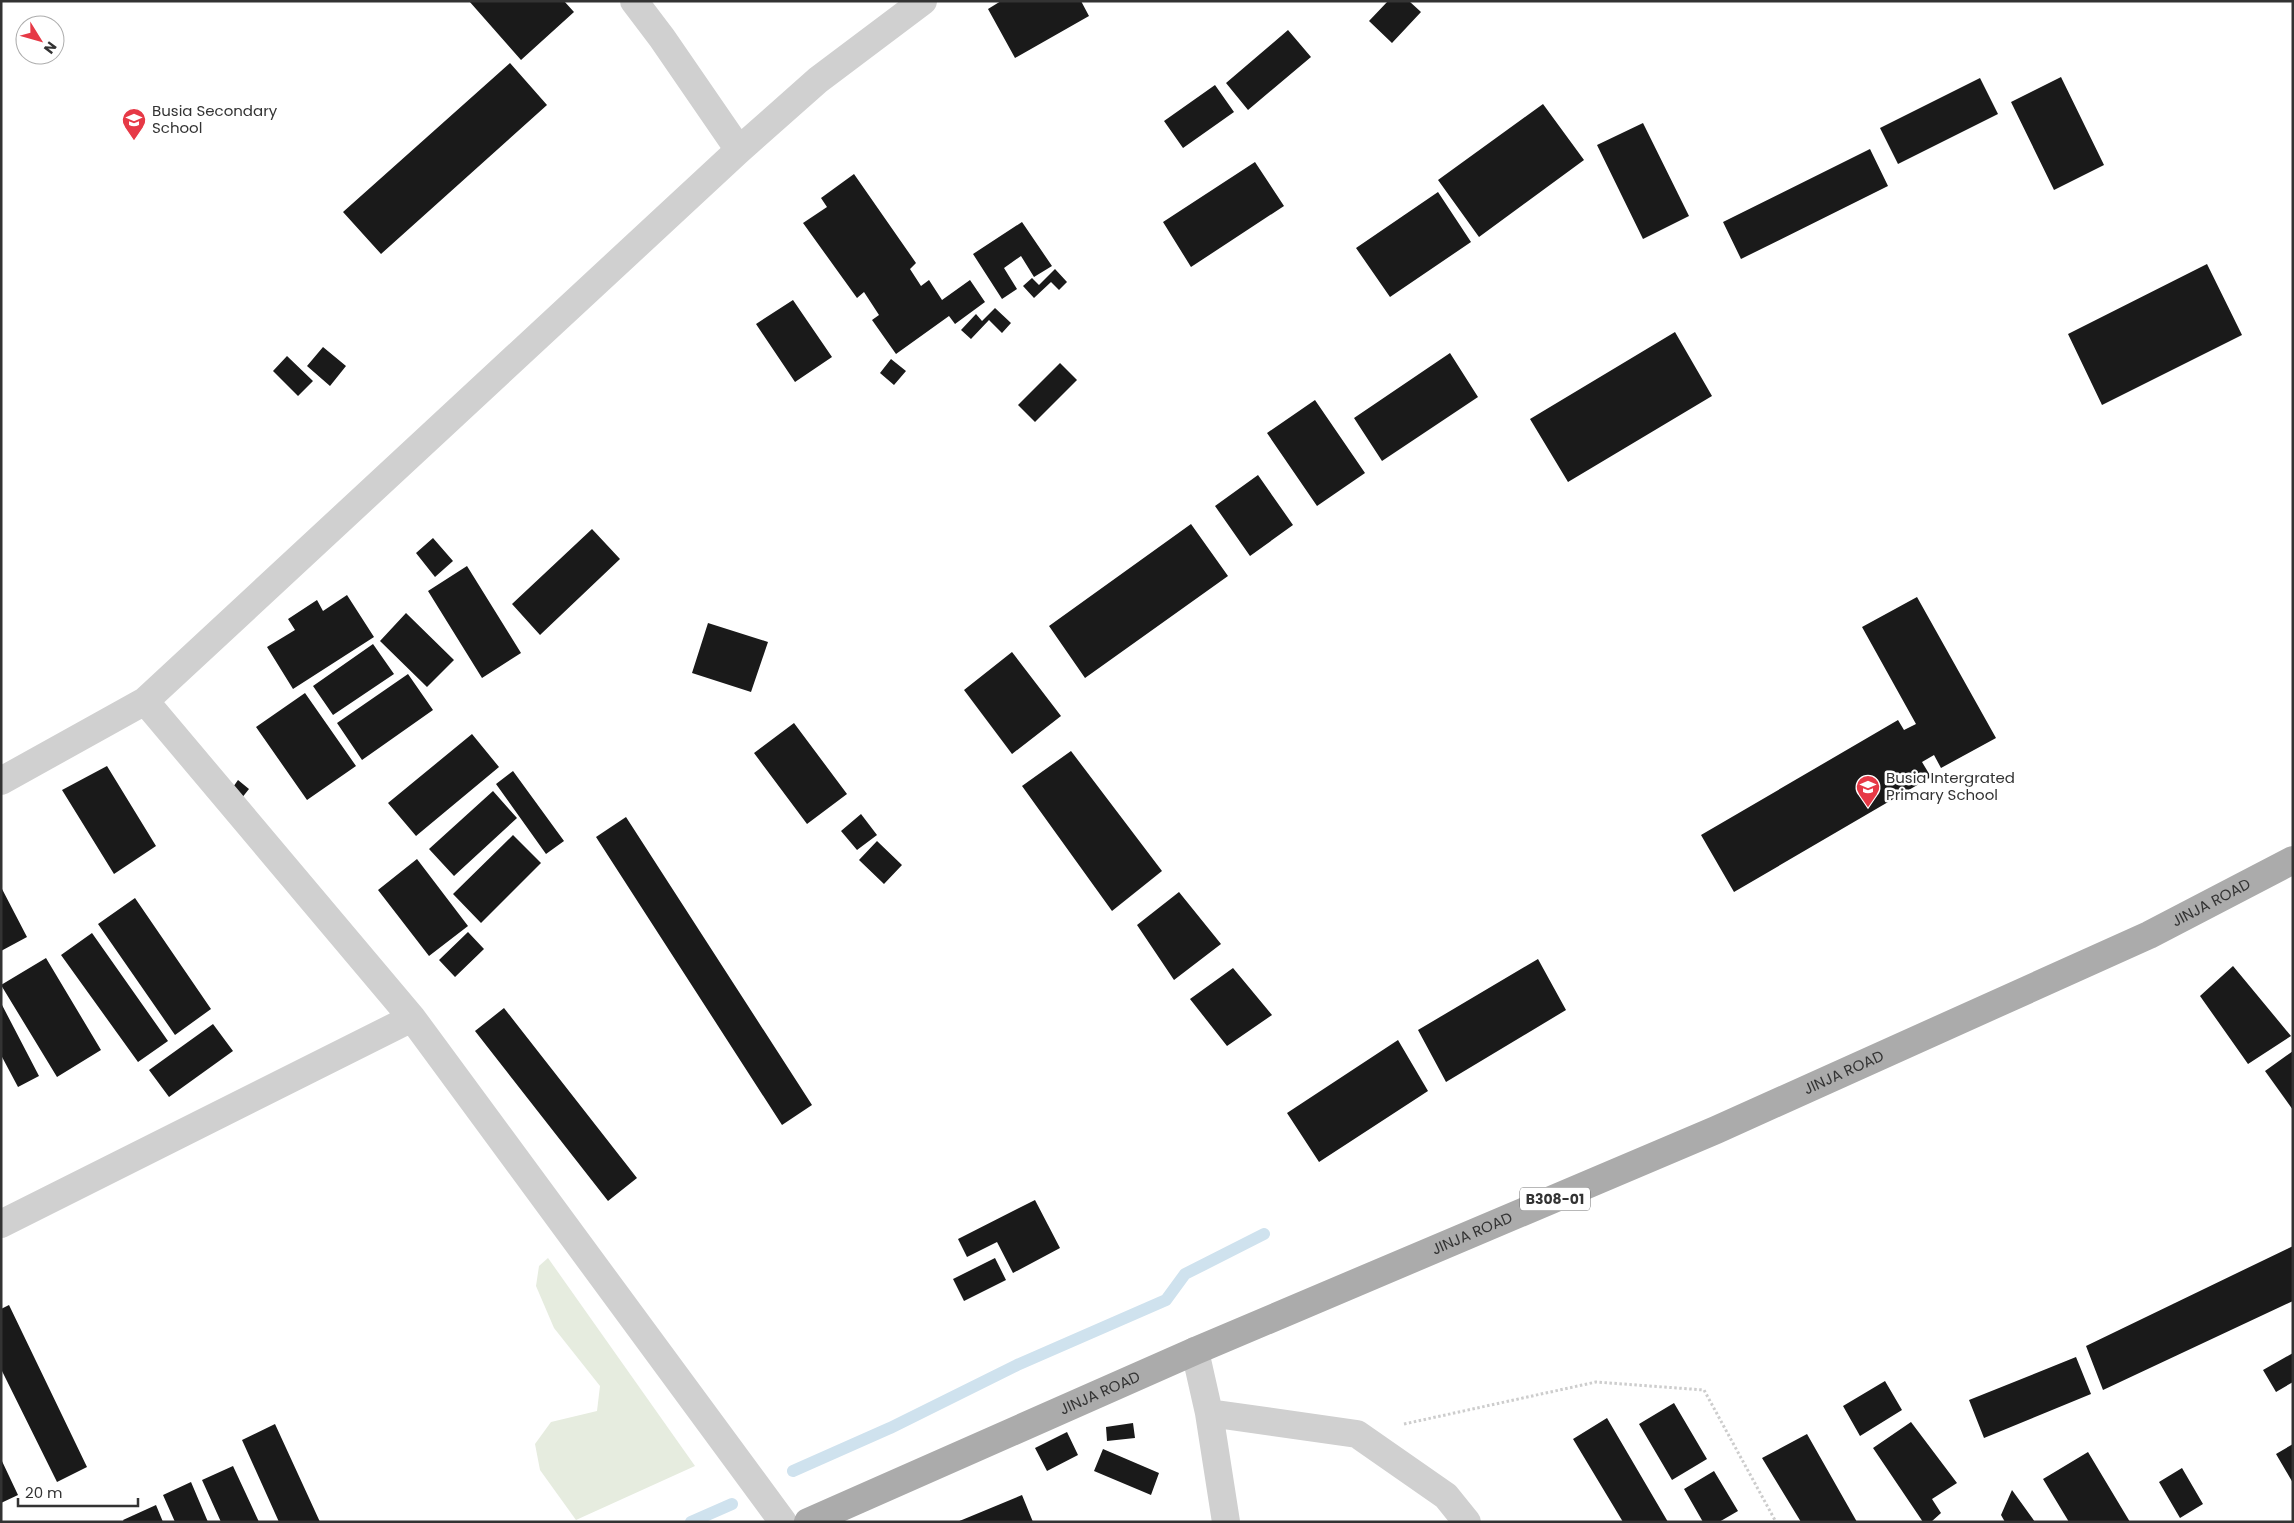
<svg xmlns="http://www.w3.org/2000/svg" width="2294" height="1523" font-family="Poppins,sans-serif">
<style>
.green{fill:#e6ecdf}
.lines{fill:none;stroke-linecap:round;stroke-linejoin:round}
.stream{stroke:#cfe2ee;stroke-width:12}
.building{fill:#1a1a1a}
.path{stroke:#cdcdcd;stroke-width:3;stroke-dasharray:2.5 2.5;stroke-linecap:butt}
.minor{stroke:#d0d0d0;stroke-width:28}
.major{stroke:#ababab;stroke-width:28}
.labels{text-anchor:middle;stroke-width:5;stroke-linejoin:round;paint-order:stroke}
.shield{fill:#fff;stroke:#707070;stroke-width:1}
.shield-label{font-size:14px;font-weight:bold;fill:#333}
.poi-label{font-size:15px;fill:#333;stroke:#fff;text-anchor:start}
.street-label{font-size:15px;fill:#333;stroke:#fff}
</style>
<rect width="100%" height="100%" fill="#fff"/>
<path class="green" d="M548,1258L695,1466L576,1520L540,1470L535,1444L551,1422L597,1411L600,1386L554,1328L536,1286L539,1266Z"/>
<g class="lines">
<path class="stream" d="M793,1471L890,1428L1017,1365L1166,1300L1185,1274L1264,1234
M691,1522L732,1504"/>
</g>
<path class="building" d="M469,1H564L574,12L521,60Z
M1001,1H1081L1089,16L1015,58L988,9Z
M1388,1H1409L1421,12L1392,43L1369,21Z
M1288,30L1311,57L1248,110L1226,83Z
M510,63L547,105L381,254L343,212Z
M2061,77L2104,165L2054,190L2011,102Z
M1980,78L1998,114L1898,164L1880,128Z
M1215,85L1234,112L1183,148L1164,121Z
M1543,104L1584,160L1479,237L1438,180Z
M1643,123L1689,216L1643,239L1597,145Z
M1870,149L1888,186L1741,259L1723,222Z
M1255,162L1284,206L1191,267L1163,222Z
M854,174L916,263L910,269L921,286L929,280L942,300L970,280L985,302L955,324L949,316L896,354L872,320L879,315L864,292L857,298L803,223L827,207L821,198Z
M1438,192L1471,242L1390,297L1356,248Z
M1022,222L1052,266L1034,277L1021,256L1004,268L1017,289L1002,299L973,254Z
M2207,264L2242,335L2102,405L2068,334Z
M1055,269L1067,282L1059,290L1051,282L1034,298L1023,286L1032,278L1039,285Z
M793,300L832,357L795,382L756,324Z
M995,308L1011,323L1002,333L989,320L971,339L961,330L976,314L982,321Z
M1675,332L1712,396L1568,482L1530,419Z
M323,347L346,366L330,386L307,366Z
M1450,353L1478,397L1382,461L1354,418Z
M287,356L313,381L298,396L273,371Z
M891,359L906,371L894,385L880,373Z
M1060,363L1077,380L1035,422L1018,405Z
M1315,400L1365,473L1317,506L1267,433Z
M1258,475L1293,525L1250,556L1215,506Z
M1191,524L1228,576L1085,678L1049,626Z
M592,529L620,559L540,635L512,604Z
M433,538L453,561L435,577L416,553Z
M467,566L521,653L482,678L428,591Z
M347,595L374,637L293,689L267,647L295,630L288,619L317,600L323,611Z
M1917,597L1996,738L1941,768L1934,755L1922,762L1931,777L1734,892L1701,835L1898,720L1904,730L1916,724L1862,627Z
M406,613L454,660L427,687L380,641Z
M708,623L768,642L751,692L692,673Z
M373,644L394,674L333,715L313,686Z
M1012,652L1061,716L1012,754L964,690Z
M408,674L433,710L362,760L337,723Z
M305,693L356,766L307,800L256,727Z
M794,723L847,794L807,824L754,753Z
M472,734L499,767L416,836L388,803Z
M1071,751L1162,871L1112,911L1022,786Z
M107,766L156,846L114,874L62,790Z
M513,771L564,841L546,854L496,784Z
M238,780L249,789L241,799L231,790Z
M493,791L517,818L454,876L429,849Z
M861,814L877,835L857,850L841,831Z
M626,817L812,1105L782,1125L596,837Z
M513,835L541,863L481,923L453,894Z
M877,841L902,865L884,884L859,860Z
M417,859L468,926L429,956L378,890Z
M1,887L27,937L1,951Z
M1179,892L1221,944L1174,980L1137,925Z
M135,898L211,1009L175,1035L98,924Z
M468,932L484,949L455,977L439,960Z
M92,933L168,1041L138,1062L61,955Z
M46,958L101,1050L57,1077L1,985Z
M1538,959L1566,1010L1446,1082L1418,1030Z
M2233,966L2291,1036L2248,1064L2200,996Z
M1233,968L1272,1015L1227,1046L1190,999Z
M1,1003L39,1076L18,1087L1,1055Z
M504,1008L637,1178L608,1201L475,1031Z
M213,1024L233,1051L169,1097L149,1070Z
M1398,1040L1428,1091L1319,1162L1287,1113Z
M2293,1051V1110L2265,1071Z
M1035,1200L1060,1248L1013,1273L997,1242L967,1257L958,1239Z
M2293,1246V1301L2103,1390L2086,1346Z
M995,1258L1006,1280L964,1301L953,1279Z
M9,1305L87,1467L57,1482L1,1369V1309Z
M2293,1353V1382L2276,1392L2263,1370Z
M2076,1357L2091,1394L1984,1438L1969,1400Z
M1885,1381L1902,1410L1860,1436L1843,1406Z
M1674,1403L1707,1459L1672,1480L1639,1424Z
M1607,1418L1668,1522H1623L1573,1439Z
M1911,1422L1957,1483L1932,1499L1941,1513L1931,1522H1923L1873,1448Z
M1133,1423L1135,1438L1107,1441L1106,1427Z
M275,1424L320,1522H279L242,1440Z
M1067,1432L1078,1455L1047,1471L1035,1448Z
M1807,1434L1857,1522H1801L1762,1458Z
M2293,1444V1483L2276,1454Z
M1103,1449L1159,1473L1151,1495L1094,1471Z
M2088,1452L2130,1522H2069L2043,1479Z
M1,1459L18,1495L1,1503Z
M233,1466L259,1522H221L202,1480Z
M2182,1468L2203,1504L2180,1518L2159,1482Z
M1714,1471L1738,1511L1719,1522H1703L1684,1489Z
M191,1482L208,1522H175L163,1495Z
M2012,1490L2035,1522H2005L2001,1515Z
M1022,1495L1033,1522H957Z
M156,1505L163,1522H124L123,1520Z"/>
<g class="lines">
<path class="path" d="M1404,1424L1596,1382L1704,1390L1776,1522"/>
<path class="minor" d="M634,1L662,38L739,150
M145,701L412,1018L783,1522
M1,781L145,701L739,150L818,80L923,1
M1,1224L412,1018
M1195,1351L1209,1413L1226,1522
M1209,1413L1357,1434L1446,1496L1467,1522"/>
<path class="major" id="s1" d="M808,1522L1195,1351L1716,1130L2149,935L2293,860"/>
</g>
<defs>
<g id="school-pin" transform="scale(1.25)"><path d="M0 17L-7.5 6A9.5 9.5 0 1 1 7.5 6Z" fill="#e63946" stroke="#fff"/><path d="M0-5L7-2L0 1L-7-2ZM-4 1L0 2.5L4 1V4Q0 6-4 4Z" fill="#fff"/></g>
</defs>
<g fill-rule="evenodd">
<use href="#school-pin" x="134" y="120"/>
<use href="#school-pin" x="1868" y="787"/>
</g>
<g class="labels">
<rect class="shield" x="1520" y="1187.5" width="70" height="23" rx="4"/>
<g class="shield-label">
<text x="1555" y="1204">B308-01</text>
</g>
<g class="poi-label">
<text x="152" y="116">Busia Secondary<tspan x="152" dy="17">School</tspan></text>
<text x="1886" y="783">Busia Intergrated<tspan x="1886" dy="17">Primary School</tspan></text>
</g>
<g class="street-label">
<text dy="5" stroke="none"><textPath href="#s1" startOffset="1534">JINJA ROAD</textPath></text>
<text dy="5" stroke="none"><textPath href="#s1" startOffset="1129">JINJA ROAD</textPath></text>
<text dy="5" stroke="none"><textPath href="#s1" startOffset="724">JINJA ROAD</textPath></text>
<text dy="5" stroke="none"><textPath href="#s1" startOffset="319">JINJA ROAD</textPath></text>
</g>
</g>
<rect width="2294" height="1523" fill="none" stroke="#333333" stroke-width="5"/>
<g transform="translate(40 40) rotate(127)"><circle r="24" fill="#ffffff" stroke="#adadad"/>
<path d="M0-4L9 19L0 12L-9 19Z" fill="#e63946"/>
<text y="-8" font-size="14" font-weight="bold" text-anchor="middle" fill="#333333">N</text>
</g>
<path d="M18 1498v8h120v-8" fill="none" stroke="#333333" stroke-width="2.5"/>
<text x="25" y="1498" font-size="15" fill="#333333" stroke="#ffffff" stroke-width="4" paint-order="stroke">20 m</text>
</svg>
